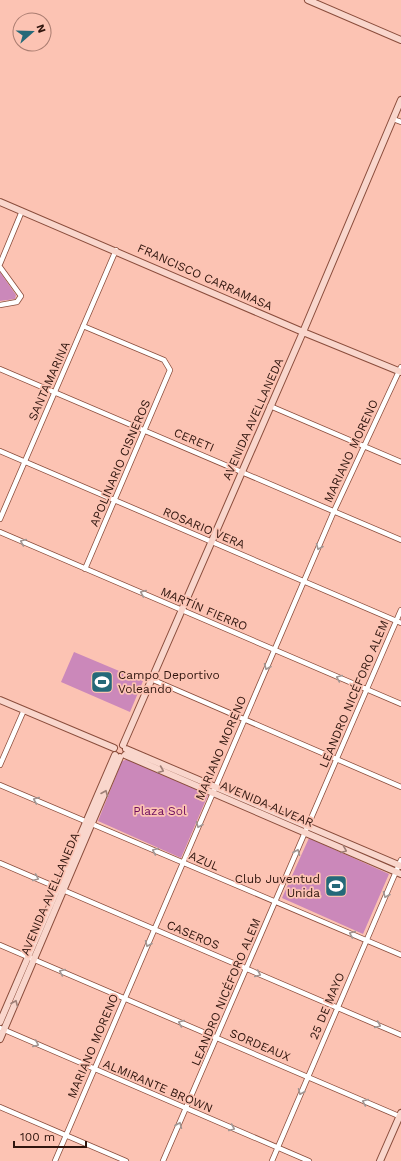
<svg xmlns="http://www.w3.org/2000/svg" width="401" height="1161" font-family="'Work Sans',sans-serif">
<style>
.green{fill:#cb88ba}
.lines{fill:none;stroke-linecap:round;stroke-linejoin:round}
.street-casing{stroke:#8a4d3c;stroke-width:6}
.secondary-casing{stroke:#8a4d3c;stroke-width:8}
.street{stroke:#fff;stroke-width:4.5}
.secondary{stroke:#f9d6cc;stroke-width:6}
.oneway{stroke:#a19693}
.oneway2{stroke:#9e7f76}
.labels{text-anchor:middle;stroke-width:3.5;stroke-linejoin:round;paint-order:stroke}
.street-label{font-size:12px;fill:#2f150e;stroke:#fcc3b3}
.poi-label{font-size:12px;fill:#2f150e;stroke:#fcc3b3;text-anchor:start}
.park-label{font-size:12px;fill:#6f0f5f;stroke:#fcc3b3}
</style>
<rect width="100%" height="100%" fill="#fcc3b3"/>
<path class="green" d="M0,272L16,295L15,299L0,301Z
M74,652L143,681L130,712L61,682Z
M129,759L208,795L181,858L98,821L122,761Z
M309,838L389,874L363,934L282,898Z"/>
<g class="lines">
<g class="street-casing">
<path id="street" d="M393,119L401,122
M0,264L22,211
M0,267L21,296L17,302L0,305
M83,326L164,360L170,370L85,569
M0,369L401,540
M270,406L401,462
M0,451L401,623
M0,519L116,250
M0,532L401,704
M151,679L401,787
M0,765L24,710
M0,785L401,955
M0,863L401,1035
M0,945L401,1117
M0,1028L309,1161
M0,1107L126,1161
M55,1161L334,511L401,367
M163,1161L401,610
M272,1161L401,860"/>
</g>
<g class="secondary-casing">
<path id="secondary" d="M308,0L401,40
M0,202L303,332L401,372
M0,700L114,748
M123,745L303,332L401,100
M126,749L401,866
M125,755L401,874
M0,1022L115,755
M0,1039L120,757
M380,1161L401,1113"/>
</g>
<use href="#street" class="street"/>
<use href="#secondary" class="secondary"/>
</g>
<defs><path id="oneway-chevron" d="M-2-3.5L2.5 0L-2 3.5" fill="none" stroke-width="1.6" stroke-linecap="round" stroke-linejoin="round"/></defs>
<g class="oneway">
<use href="#oneway-chevron" transform="translate(23 542) rotate(-157)"/>
<use href="#oneway-chevron" transform="translate(319 547) rotate(113)"/>
<use href="#oneway-chevron" transform="translate(143 593) rotate(-157)"/>
<use href="#oneway-chevron" transform="translate(267 667) rotate(113)"/>
<use href="#oneway-chevron" transform="translate(339 678) rotate(-157)"/>
<use href="#oneway-chevron" transform="translate(36 800) rotate(-157)"/>
<use href="#oneway-chevron" transform="translate(199 825) rotate(113)"/>
<use href="#oneway-chevron" transform="translate(155 851) rotate(-157)"/>
<use href="#oneway-chevron" transform="translate(297 852) rotate(-67)"/>
<use href="#oneway-chevron" transform="translate(36 878) rotate(23)"/>
<use href="#oneway-chevron" transform="translate(386 895) rotate(113)"/>
<use href="#oneway-chevron" transform="translate(352 934) rotate(-157)"/>
<use href="#oneway-chevron" transform="translate(148 944) rotate(113)"/>
<use href="#oneway-chevron" transform="translate(62 972) rotate(-157)"/>
<use href="#oneway-chevron" transform="translate(258 974) rotate(23)"/>
<use href="#oneway-chevron" transform="translate(181 1023) rotate(-157)"/>
<use href="#oneway-chevron" transform="translate(378 1025) rotate(23)"/>
<use href="#oneway-chevron" transform="translate(36 1044) rotate(23)"/>
<use href="#oneway-chevron" transform="translate(301 1092) rotate(113)"/>
<use href="#oneway-chevron" transform="translate(365 1102) rotate(-157)"/>
<use href="#oneway-chevron" transform="translate(179 1125) rotate(-67)"/>
<use href="#oneway-chevron" transform="translate(232 1128) rotate(23)"/>
</g>
<g class="oneway2">
<use href="#oneway-chevron" transform="translate(161 770) rotate(23)"/>
<use href="#oneway-chevron" transform="translate(105 793) rotate(-67)"/>
<use href="#oneway-chevron" transform="translate(344 850) rotate(23)"/>
<use href="#oneway-chevron" transform="translate(15 1003) rotate(-67)"/>
</g>
<defs>
<g id="stadium-square" transform="scale(1.15)"><rect x="-9" y="-9" width="18" height="18" rx="4" fill="#246979" stroke="#fcc3b3"/><path d="M0-5a6.5 5 0 1 0 0 10a6.5 5 0 1 0 0-10ZM-3.5-1.8h7v3.6h-7Z" fill="#fff"/></g>
</defs>
<g fill-rule="evenodd">
<use href="#stadium-square" x="102" y="682"/>
<use href="#stadium-square" x="336" y="886"/>
</g>
<g class="labels">
<g class="street-label">
<text transform="translate(205 277) rotate(24)" y="4">FRANCISCO CARRAMASA</text>
<text transform="translate(49 381) rotate(-66)" y="4">SANTAMARINA</text>
<text transform="translate(253 419) rotate(-66)" y="4">AVENIDA AVELLANEDA</text>
<text transform="translate(194 440) rotate(23)" y="4">CERETI</text>
<text transform="translate(351 451) rotate(-65)" y="4">MARIANO MORENO</text>
<text transform="translate(120 463) rotate(-67)" y="4">APOLINARIO CISNEROS</text>
<text transform="translate(204 528) rotate(23)" y="4">ROSARIO VERA</text>
<text transform="translate(204 609) rotate(23)" y="4">MARTÍN FIERRO</text>
<text transform="translate(354 694) rotate(-67)" y="4">LEANDRO NICÉFORO ALEM</text>
<text transform="translate(221 748) rotate(-67)" y="4">MARIANO MORENO</text>
<text transform="translate(267 804) rotate(23)" y="4">AVENIDA ALVEAR</text>
<text transform="translate(204 861) rotate(23)" y="4">AZUL</text>
<text transform="translate(50 894) rotate(-67)" y="4">AVENIDA AVELLANEDA</text>
<text transform="translate(193 935) rotate(23)" y="4">CASEROS</text>
<text transform="translate(226 992) rotate(-67)" y="4">LEANDRO NICÉFORO ALEM</text>
<text transform="translate(327 1006) rotate(-67)" y="4">25 DE MAYO</text>
<text transform="translate(260 1045) rotate(23)" y="4">SORDEAUX</text>
<text transform="translate(93 1046) rotate(-67)" y="4">MARIANO MORENO</text>
<text transform="translate(158 1086) rotate(23)" y="4">ALMIRANTE BROWN</text>
</g>
<g class="poi-label">
<text x="118" y="679">Campo Deportivo<tspan x="118" dy="14">Voleando</tspan></text>
<text x="320" y="883" text-anchor="end">Club Juventud<tspan x="320" dy="14">Unida</tspan></text>
</g>
<g class="park-label">
<text x="160" y="815">Plaza Sol</text>
</g>
</g>
<g transform="translate(32 32) rotate(70)"><circle r="19" fill="#fcc3b3" stroke="#aa7d71"/>
<path d="M0-3L7 15L0 10L-7 15Z" fill="#246979"/>
<text y="-6" font-size="11" font-weight="bold" text-anchor="middle" fill="#2f150e">N</text>
</g>
<path d="M14 1141v6h72v-6" fill="none" stroke="#2f150e" stroke-width="2"/>
<text x="20" y="1141" font-size="12" fill="#2f150e" stroke="#fcc3b3" stroke-width="3" paint-order="stroke">100 m</text>
</svg>
